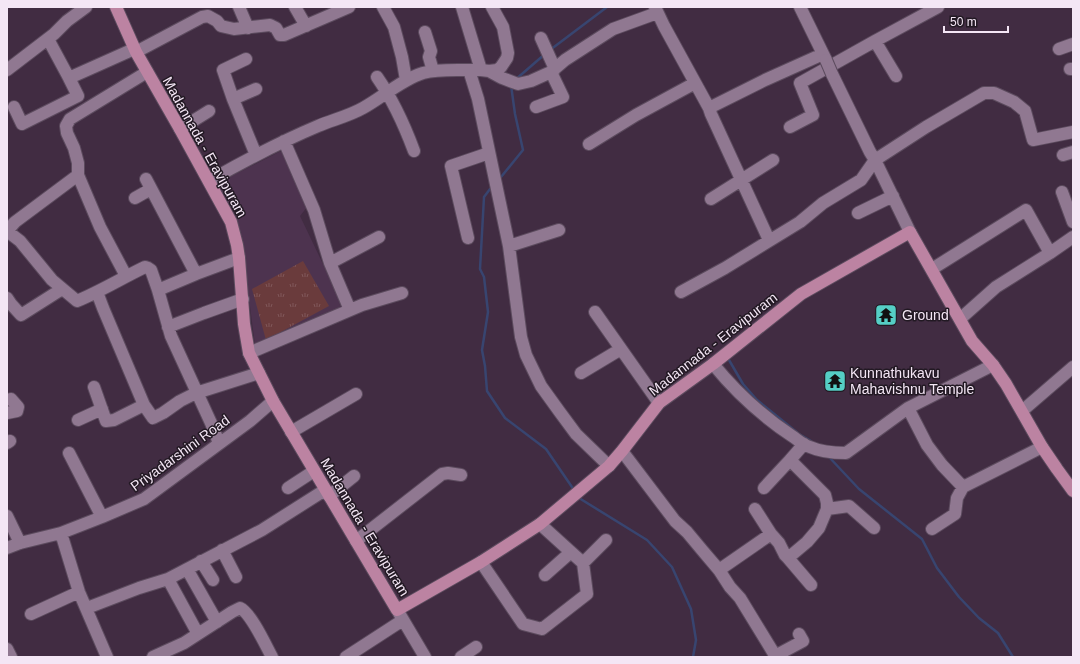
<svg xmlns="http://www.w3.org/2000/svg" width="1080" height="664" font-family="Arial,sans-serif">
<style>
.built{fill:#4d334f}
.grass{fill:url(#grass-tufts)}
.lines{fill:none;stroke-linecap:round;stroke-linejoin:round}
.stream{stroke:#384570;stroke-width:2.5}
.minor-casing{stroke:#5c4b5e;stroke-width:14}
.major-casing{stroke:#5c4b5e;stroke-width:14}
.minor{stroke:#907891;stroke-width:12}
.major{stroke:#bc83a2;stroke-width:12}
.minor-bridge-casing{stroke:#5c4b5e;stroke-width:14;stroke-linecap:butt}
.minor-bridge{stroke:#907891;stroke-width:12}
.labels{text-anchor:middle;stroke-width:3;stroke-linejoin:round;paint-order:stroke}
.street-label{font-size:14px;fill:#f4e6f5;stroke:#221923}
.poi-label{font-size:14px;fill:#f4e6f5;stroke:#221923;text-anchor:start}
</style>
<defs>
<pattern id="grass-tufts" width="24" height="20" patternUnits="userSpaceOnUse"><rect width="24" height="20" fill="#6a3b3c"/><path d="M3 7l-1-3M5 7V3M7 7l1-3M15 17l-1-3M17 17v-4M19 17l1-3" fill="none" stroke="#805759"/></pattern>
</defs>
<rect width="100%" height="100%" fill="#412c42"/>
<path class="built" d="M281,151L311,202L300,216L343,306L255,345L246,275L212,186Z"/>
<path class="grass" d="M303,261L329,306L266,340L252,289Z"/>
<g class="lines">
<path class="stream" d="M550,50L607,7
M515,80L545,54
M501,177L523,150L515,114L511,85
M490,189L484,197L480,269L484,277L488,312L482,350L485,366L487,391L505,418L546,449L574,490
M729,360L743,384L757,400L799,434L811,441
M829,457L859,489L922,539L937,568L959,597L979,618L998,633L1013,657
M577,496L579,498L647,540L672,567L691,609L696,640L693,657"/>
<g class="minor-casing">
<path id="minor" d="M239,7L248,28
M295,7L306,26
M383,7L394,27L402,57L406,80
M462,7L481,70
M655,7L664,26L709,108L711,114L769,240
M800,7L826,60
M425,32L431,51L429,57L433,71
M541,38L555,69
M875,41L896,76
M1059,49L1073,44
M136,52L202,17L208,16L217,21L221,26L234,29L270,25L276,28L280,35H284L349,7
M246,59L223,70L233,99L256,155
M1070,69H1073
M7,70L54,34L67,21L86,7
M469,70H481L489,71L497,70L501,67L507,58L508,53L503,27L492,7
M489,71L502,78L518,84L531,81L551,72L565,60L613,29L657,13
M832,74L870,152L875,160L910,232
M377,77C393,100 404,124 414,151
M69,78L134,49
M233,99L256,89
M14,107L22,124L78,96L69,78L48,39
M536,107L563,97L551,72
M709,108L765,80L823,54
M790,127L813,115L800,83L875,41L938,7
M180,129L209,111
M284,141L314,210L330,263L350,310
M589,144L636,115L695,83
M1063,155L1073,152
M78,175L15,222L7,231L20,241L52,280L77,301C101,291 122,278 145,267L148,268L151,270L158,290L196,274L239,258
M146,179L196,274
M209,181C244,161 280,142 318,126C332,120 349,116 363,108C383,97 401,80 423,73C437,69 454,70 469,70L478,99L509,246L519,322L521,337L526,355L541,386L559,411L576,434L609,466
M1062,192L1073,222
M135,198L151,189
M711,199L773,160
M858,213L893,196
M468,238L451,166L489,153
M509,246L559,230
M330,263L379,237
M932,269L1026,210L1050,253L1073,237
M126,276L100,227L78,175V163L74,148L67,133L66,126L70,119L147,72
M158,290L171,336L211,423L219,443
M97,292L103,308L144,405L153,418L163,413L180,401L196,393L259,373
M681,292L725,268L800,222L823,203L861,180L875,160L926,127L984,93H994L1014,102L1025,111L1033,140L1073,132
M7,298L11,304L21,315L62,289
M595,312L659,403
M960,319L996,287L1050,253
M168,327L204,313L243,299
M249,353L362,305L402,293
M713,364C735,391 762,416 792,436C798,440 803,445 810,447C821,452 835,453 846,453L908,408L993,365
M581,373L621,349
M94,387L106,421L114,420L144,405
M908,408L927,445L942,465L963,487
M1022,411L1073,367
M7,413L17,411L18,407L11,399
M78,420L102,409
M291,432L356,394
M7,443L10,441
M622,451L675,521L687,532L702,550L719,570L730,587L740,598L776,657
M69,453L102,517
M288,488L314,471
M764,488L790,460
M329,496L354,476
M755,509L771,534
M827,509L849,506L874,528
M7,516L20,543
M932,529L955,514L957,498L963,487L1042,447
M61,533L79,592L107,657
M356,541L442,474L448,473L461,475
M7,548L20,543L61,533L102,517L144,499L250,421L273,401
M222,550L236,577
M788,558L811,585
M201,561L213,580
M481,562L523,624L542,629L587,594L583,563L540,524
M583,563L606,540
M187,569L217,622
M719,570L771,534L779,543L785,555L788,558L807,542L819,528L827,509V503L825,495L790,460L804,444
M545,575L571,552
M168,579L198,634
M87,608L139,588L168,579L262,530L325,490
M399,613L425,657
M31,614L79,592
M7,649L11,657
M775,656L803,641L799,634
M153,657L184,643L232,612L240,608C251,613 266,646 272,657
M346,657L403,620
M461,657L476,647"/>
</g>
<g class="major-casing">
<path id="major" d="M116,7L136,52L180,129L231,222L237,245L239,258L244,324L249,353L273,401L397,610L481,562L540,524L609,466L622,451L659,403L713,364L801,294L910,232L972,341L993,365L1006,384L1042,447L1057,469L1073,491"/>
</g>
<use href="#minor" class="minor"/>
<use href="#major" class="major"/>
<g class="minor-bridge-casing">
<path id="minor-bridge" d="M826,60L832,74"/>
</g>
<use href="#minor-bridge" class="minor-bridge"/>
</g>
<defs>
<g id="temple-square" transform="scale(1.15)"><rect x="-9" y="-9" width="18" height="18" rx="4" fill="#55cec5" stroke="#221923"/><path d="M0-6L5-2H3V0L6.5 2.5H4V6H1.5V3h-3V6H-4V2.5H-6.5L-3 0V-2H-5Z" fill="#111"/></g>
</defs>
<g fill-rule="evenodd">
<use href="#temple-square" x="886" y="315"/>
<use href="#temple-square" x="835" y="381"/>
</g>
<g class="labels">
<g class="street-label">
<text transform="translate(205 147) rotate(61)" y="5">Madannada - Eravipuram</text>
<text transform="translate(713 344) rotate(-38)" y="5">Madannada - Eravipuram</text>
<text transform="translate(180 453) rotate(-36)" y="5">Priyadarshini Road</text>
<text transform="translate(365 527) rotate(59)" y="5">Madannada - Eravipuram</text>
</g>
<g class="poi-label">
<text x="902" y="320">Ground</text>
<text x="850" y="378">Kunnathukavu<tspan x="850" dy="16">Mahavishnu Temple</tspan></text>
</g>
</g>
<rect width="1080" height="664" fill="none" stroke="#f4e6f5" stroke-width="16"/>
<path d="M944 26v6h64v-6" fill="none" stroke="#f4e6f5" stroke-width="2"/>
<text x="950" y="26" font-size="12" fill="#f4e6f5" stroke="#221923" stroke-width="3" paint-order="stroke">50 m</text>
</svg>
